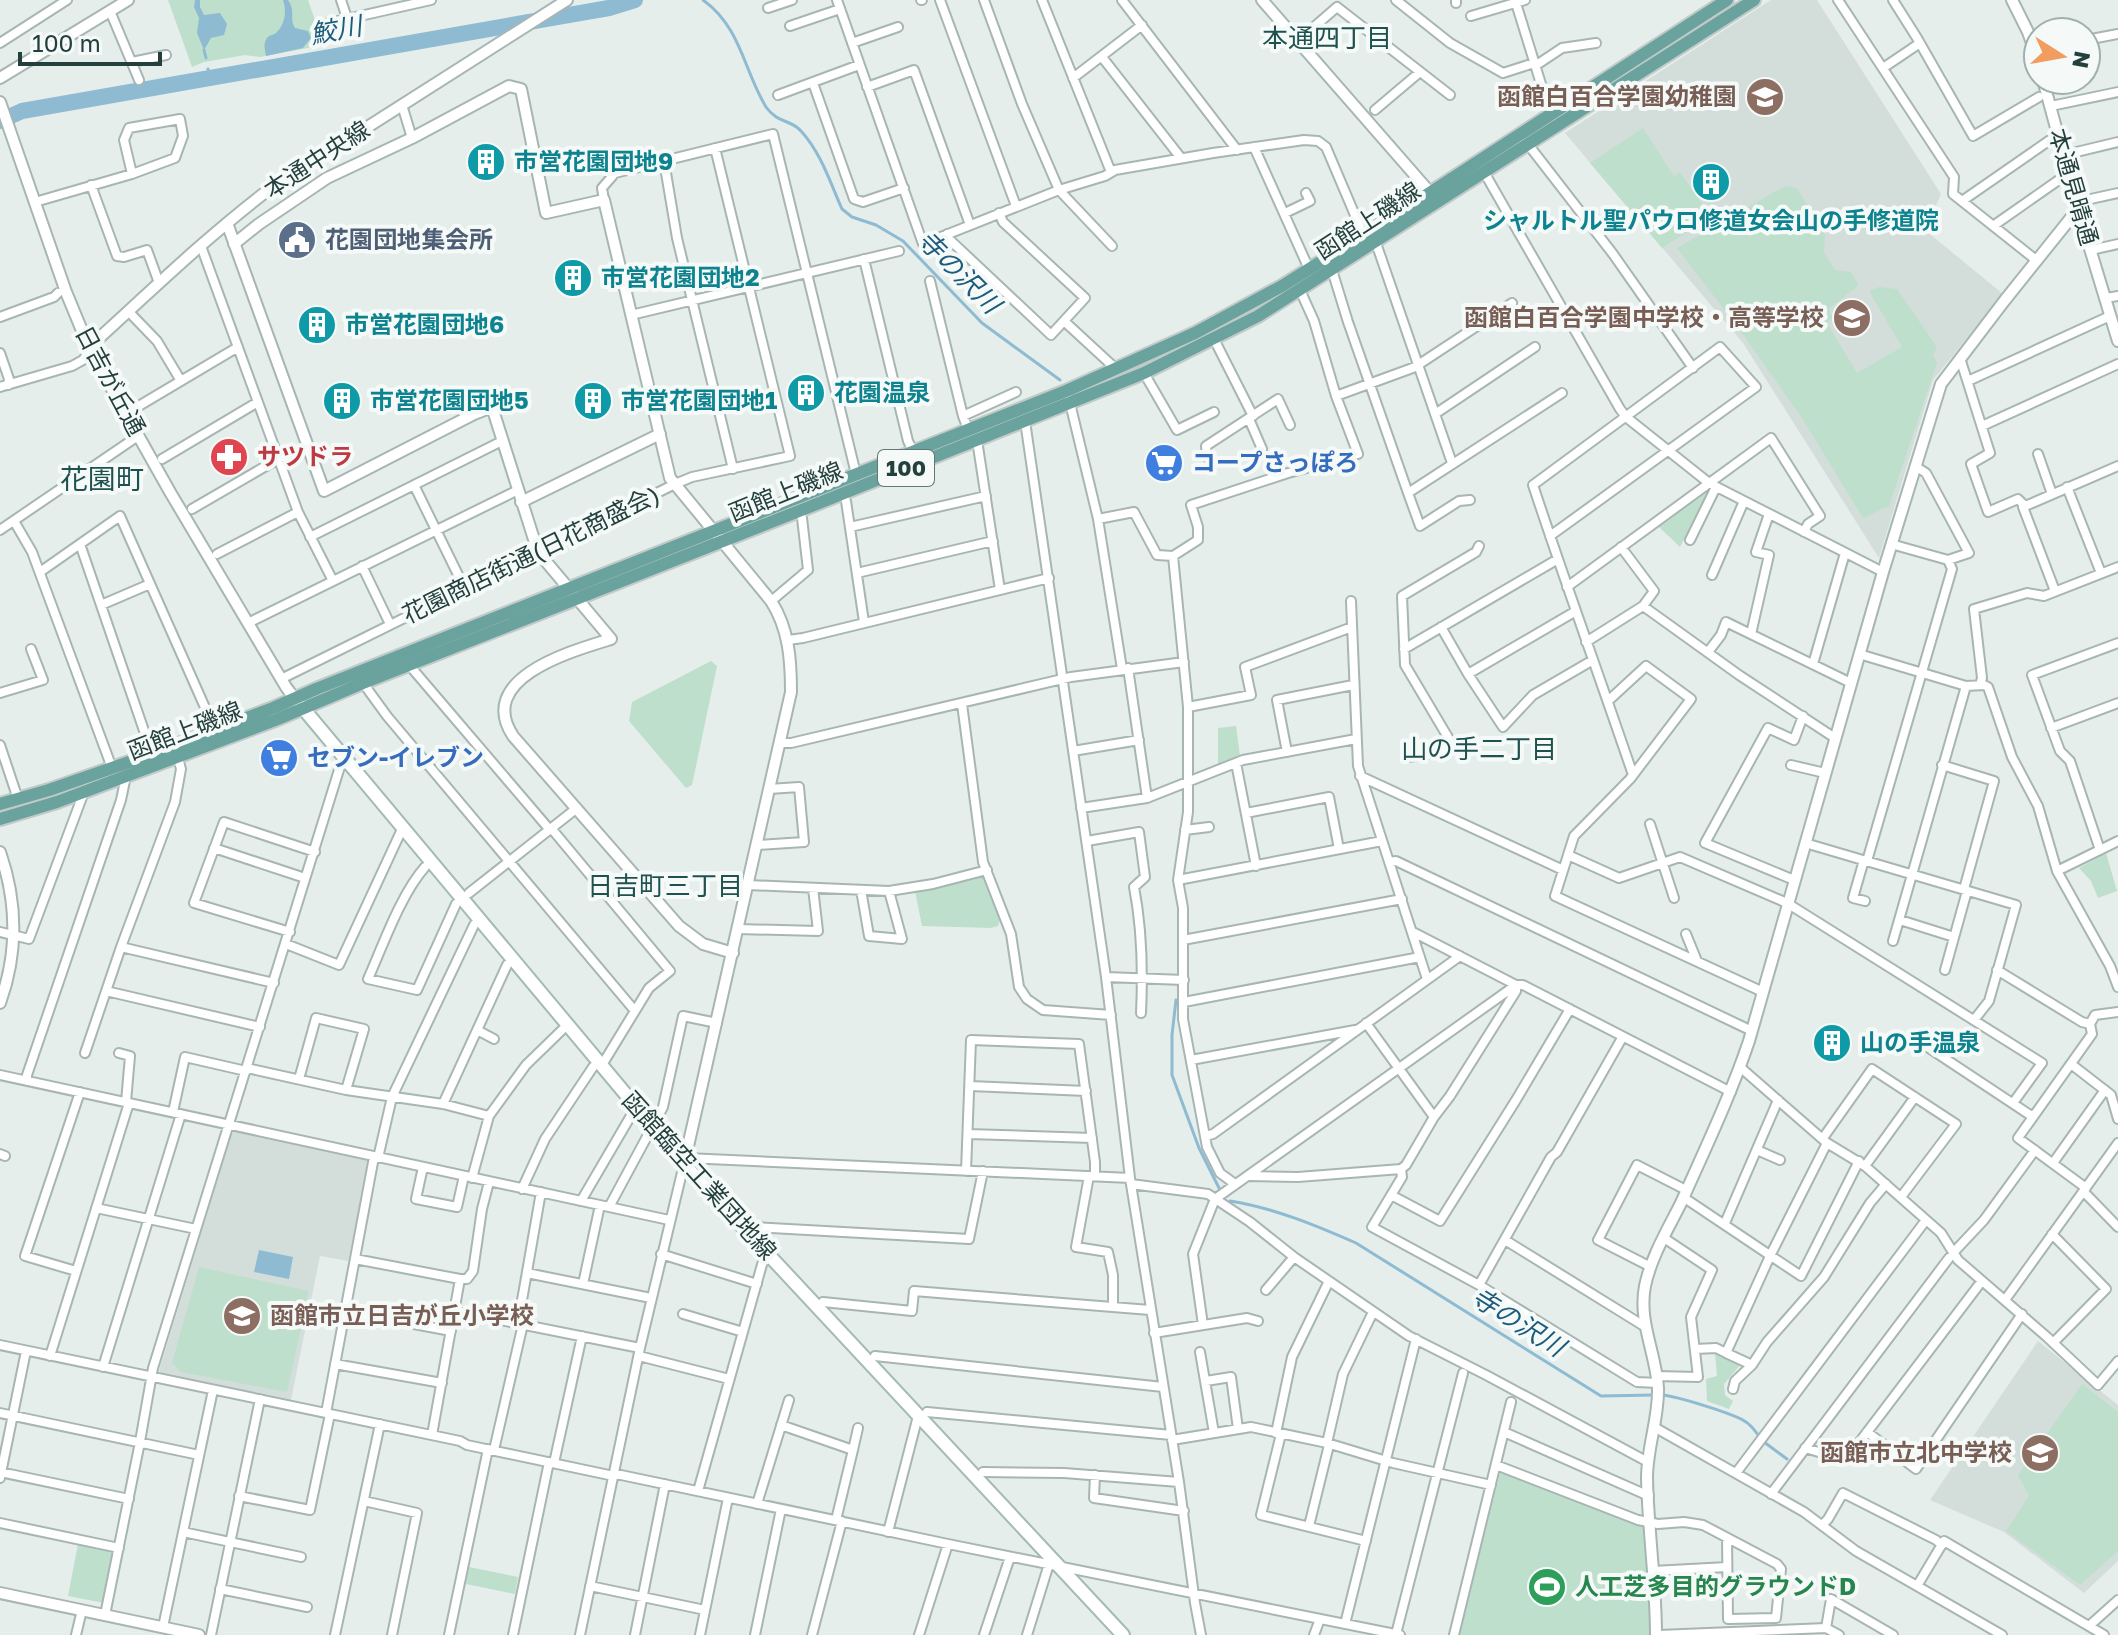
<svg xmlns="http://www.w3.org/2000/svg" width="2118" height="1635" font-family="'Golos Text','Noto Sans JP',sans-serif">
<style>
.built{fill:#d3dedb}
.green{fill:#bedfcc}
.water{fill:#8ebbd2}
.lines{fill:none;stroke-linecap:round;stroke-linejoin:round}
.stream{stroke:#8ebbd2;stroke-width:3}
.river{stroke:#8ebbd2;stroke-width:16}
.minor-casing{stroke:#a7b6b3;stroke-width:12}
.tertiary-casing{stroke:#a7b6b3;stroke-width:14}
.secondary-casing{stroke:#a3bab5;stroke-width:16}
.primary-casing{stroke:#c2cac9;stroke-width:16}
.minor{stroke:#fff;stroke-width:8}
.tertiary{stroke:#fff;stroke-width:10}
.secondary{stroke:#fff;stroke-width:12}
.primary{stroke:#6aa39e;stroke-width:12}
.labels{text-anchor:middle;stroke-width:8;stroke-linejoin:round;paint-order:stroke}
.shield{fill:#f5faf9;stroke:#637875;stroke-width:2}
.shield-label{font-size:22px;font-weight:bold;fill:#24403d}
.education-label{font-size:24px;font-weight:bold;fill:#785e54;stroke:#f5faf9;text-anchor:end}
.street-label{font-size:24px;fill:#24403d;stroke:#f5faf9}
.culture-label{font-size:24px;font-weight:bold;fill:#0d838f;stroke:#f5faf9;text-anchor:start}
.service-label{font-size:24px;font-weight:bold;fill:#4e5e75;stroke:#f5faf9;text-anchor:start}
.health-label{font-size:24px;font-weight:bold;fill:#be3a42;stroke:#f5faf9;text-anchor:start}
.shop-label{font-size:24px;font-weight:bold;fill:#366cbe;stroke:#f5faf9;text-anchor:start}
.leisure-label{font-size:24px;font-weight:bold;fill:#27864d;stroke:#f5faf9;text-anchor:start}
.water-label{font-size:26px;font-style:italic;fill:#1d5c7c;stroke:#f5faf9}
.neighbourhood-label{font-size:26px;fill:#1f524f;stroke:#f5faf9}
.quarter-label{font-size:28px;fill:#1f524f;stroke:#f5faf9}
</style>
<rect width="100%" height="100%" fill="#e5eeeb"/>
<path class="built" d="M1771,0H1817L1941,194L1925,230L2003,294L1933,380L1879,558L1743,343L1565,133Z
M235,1132L367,1159L369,1161L348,1261L320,1256L291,1400L162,1374L159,1371L232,1133Z
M2038,1341L2118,1405V1561L2084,1593L2004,1532L1930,1500Z"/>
<path class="green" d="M168,0H308L322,40L318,46L260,57L245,55L204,62L192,67Z
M1643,128L1674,176L1680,172L1711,217L1662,248L1590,163Z
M1785,186L1797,188L1825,235L1824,253L1835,270L1851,272L1859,285L1829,309L1833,318L1827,323L1857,373L1902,347L1869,291L1879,287L1897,289L1937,347L1933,355L1937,363L1889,506L1863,518L1802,418L1736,325L1677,248Z
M1710,490L1680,547L1659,527Z
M711,661L717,666L692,785L686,788L629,721L632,702Z
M1236,726L1240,756L1218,764V728Z
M2106,853L2117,891L2098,898L2091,881L2079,868Z
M983,877L1000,920L998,926L991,928L922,926L915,891L942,887Z
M199,1267L309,1291L287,1392L181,1372L172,1363Z
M1715,1353L1741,1364L1724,1384L1725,1395L1733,1401L1729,1409L1707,1401L1706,1379L1717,1376Z
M2082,1384L2118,1412V1551L2080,1585L2006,1531L2029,1496L2018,1475Z
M1501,1469L1645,1524L1650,1635H1459Z
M78,1544L111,1551L113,1553L104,1603L68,1596Z
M469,1567L518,1577L515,1594L466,1584Z"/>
<path class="water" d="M195,0H200V7L204,15L220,13L227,24L224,35L211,38L204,50L197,33L199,18L194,7Z
M283,0H288C296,11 289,19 295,28L308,31L311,38L303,48L266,56C265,51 264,46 265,42C268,34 270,37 276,33C285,25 287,11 283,0Z
M259,1250L293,1257L289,1279L254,1272Z"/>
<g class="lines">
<path class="stream" d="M703,0C741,27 744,71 766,107C777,123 792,120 801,131C821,153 830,182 842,209L852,217L876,225L903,241L982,323L1060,380
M204,50L206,58
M208,69L210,79
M1176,1000L1172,1035V1075L1199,1148L1219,1188
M1230,1201C1274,1208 1315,1225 1356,1243L1601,1396L1654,1395
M1662,1395C1676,1396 1735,1414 1746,1422C1751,1425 1756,1432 1759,1436
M1764,1442L1787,1459"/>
<path class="river" d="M0,121L22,111L609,8L635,0"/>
<g class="minor-casing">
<path id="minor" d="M341,0L347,18
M837,0L923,244L1059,190L1105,176L1115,170L1213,153L1304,140L1318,141L1326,147L1363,234
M921,0H922
M940,0L1016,206
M984,0L1022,104L1059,190L1112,246
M1042,0L1111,172
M1122,0L1237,150
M1396,0L1450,43L1503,73L1534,63
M1456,0V3
M1515,0L1550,113
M1838,0L1954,177L1953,194L2036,260
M1893,0L1917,38L1973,136L2039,97
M768,8L792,0
M110,11L139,80
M1471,16L1525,0
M320,25L431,0
M790,26L840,9
M1307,33L1337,7L1450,95
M2086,40L2118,34
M0,43L67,0
M852,43L898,27
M1102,57L1181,158
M132,62L166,55
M1535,66L1562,48L1596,43
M1883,68L1920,43
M1073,78L1142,25
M813,83L854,199L863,202L904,188
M867,87L914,70L970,225
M778,95L859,65
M402,105L412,138
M2051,106L2118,92
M1375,110L1420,72
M1527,143L1613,254L1693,368
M1254,147L1309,269
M2064,155L2118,142
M664,161L677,238L733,469
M1484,172L1620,409L1626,417L1709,483L1883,572
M91,185L117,256L124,257L147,250L159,283
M604,200L602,188L615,173L773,134L856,474
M2086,200L2118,193
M1962,201L2050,140
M35,202L132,174L175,158L183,136L180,119L129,128L124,140L132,174
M1285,213L1310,201L1306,193
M1993,226L2063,177
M947,234L950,240L1051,335L1085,298L1003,222L999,213
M1376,243L1452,463
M201,246L298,512L333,581
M2091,250L2118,244
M864,259L908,441L913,451
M1332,270L1348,322L1408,493
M930,281L963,416L968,429
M2106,298L2118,296
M128,311L157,341L181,381
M631,315L899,251
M0,317L54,297L58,293
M1064,321L1116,369
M1214,339L1253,416
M0,353L9,379L8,385
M1960,358L1990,453L1971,464L1988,512L2018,499L2025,506
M1418,365L1512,303
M1144,373L1177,430L1214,412
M1968,381L2110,316
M0,387L72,366L83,360L90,350
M1336,396L1418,366
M1069,399L1098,519L1122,669
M132,410L238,347
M1435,414L1535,347
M963,416L1016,392
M1249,419L1262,449
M1025,421L1106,977L1130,1178L1179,1482L1195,1603L1201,1635
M1982,426L2118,364
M977,440L1000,590
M2038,454L2052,494
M1207,457L1206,446L1278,399L1290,425
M162,459L258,402
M1915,466L1926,473L1969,553L1948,560
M414,485L465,589
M2067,487L2101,573
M1470,500L1459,501L1420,526L1408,493L1562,393
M846,501L864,622
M192,509L278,459L307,447
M1098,519L1134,512L1157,555L1173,556L1198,540V527L1191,505L1288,473L1358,454L1336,396L1314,321L1300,290
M14,521L32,552L112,768
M850,527L986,496
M0,530L138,436
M1550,536L1756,387L1720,347L1533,485C1565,582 1600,678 1633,775
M310,537L502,441
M1690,540L1716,487
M80,544L152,754
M217,554L298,512
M1173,556L1188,707V812L1178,880L1183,908V1019L1207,1147L1220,1173L1235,1184
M362,566L388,620
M40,572L120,516L215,730
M857,573L993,541
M1712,575L1744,501
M1567,587L1771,438L1820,516L1808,524L1804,532
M2055,591L2023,507L2118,466
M776,597L808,570L802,518
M1351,601L1358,766L1427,979
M101,605L150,584
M1643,606L1739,675L1835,738
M248,623L518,490
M1441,627L1468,674L1503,727L1533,695L1593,660
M1751,634L1769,555L1756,552L1769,514
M788,640L803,638L1049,578
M1586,642L1643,606L1654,591L1621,547
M1404,649L1558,559
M1708,652L1721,635L1726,622L1851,683
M1859,654L1966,686L1984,685L1988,687L2012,757L2038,806L2057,871L2110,966L2118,987
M1813,664L1845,553
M410,666L550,830
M1128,668L1147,798
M1468,674L1576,611
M281,679L675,484L692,477L790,456L715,148
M363,683L387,716L635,1011
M1980,685L1982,678L1974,609L2027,593L2044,596L2118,567
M0,693L43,680L31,649
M1608,701L1646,666L1691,699L1630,779L1574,836L1555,896L1763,992
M962,704L983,862L1011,934L1019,987L1027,999L1043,1010L1111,1015
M1188,707L1251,695L1245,667L1352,627
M2051,728L2118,703
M779,743H791L1071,677L1184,662
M0,745L18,799
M1073,751L1139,740
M1287,752L1277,700L1353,685
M1407,757L1437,753L1452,744L1405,665L1402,596L1476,552L1479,546
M1236,763L1256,866
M1791,765L1825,773
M1942,765L1994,781L1964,889
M1360,776L1563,870
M1081,808L1147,798L1243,760L1356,739
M1246,813L1329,797L1339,849
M1650,824L1674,898
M551,828L670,971L649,988L602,1065
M1185,830L1209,827
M1087,841L1139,832L1145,877L1134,887C1142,928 1143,971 1141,1013
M1805,843L2016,905L1989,1001L1974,1020
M757,845L804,842L799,787L769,789
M214,848L302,877
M2100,850L2070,761L2060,751L2032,675L2118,643
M1568,855L1619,878L1680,857L1787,903L2042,1063L2013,1103
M1864,860L1853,898L1865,901
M1867,861L1952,569L1948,560L1891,544
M1389,862L1396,861L1752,1031
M425,867C401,894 383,945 368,979L417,990L456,904
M2057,871L2118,841
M1178,880L1382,841
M1794,880L1705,843L1768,728L1794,740L1803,716
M748,885L889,891L933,884L987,870
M861,890L869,936L902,939L889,891
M469,893L577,808
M1900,920L1954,937
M738,929L818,931L813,888
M0,932L29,939L84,792
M290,932L194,903L224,822L315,852
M1413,932L1516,985H1523L1731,1092
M1686,934L1697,961
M1183,940L1402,899
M1893,941L1966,686
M286,944L339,965L403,827
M121,947L274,983
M1945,970L1967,891
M1997,970L2082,1022L2090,1024L2092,1034L2018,1138L2086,1188
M1106,977L1184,980
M1516,985V991L1450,1096L1434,1117L1406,1165L1401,1169L1402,1177L1372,1227L1479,1285L1637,1382L1658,1383
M106,991L260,1027
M1184,1002L1420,957
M1366,1023L1434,1117
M2090,1024L2095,1015L2118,1012
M477,1030L494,1039
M1923,1044L2033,1117
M85,1053L121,947L175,802L181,769L178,758
M119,1053L130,1056L126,1102
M1191,1060L1355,1030
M2071,1064L2111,1095L2118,1119
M1740,1067L1827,1143L1865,1166L1941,1233L1958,1260L2047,1337L2098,1385L2118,1361
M247,1068L346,1090L443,1104L489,1116
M0,1075L669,1220
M299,1079L316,1018L364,1029L346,1090
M27,1081V1075L121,800L126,776
M970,1086L1086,1091
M443,1104L507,965
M173,1112L185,1057L246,1071
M968,1134L1092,1138
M1205,1136L1213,1134L1460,956
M1823,1138L1872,1069L1956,1124L1901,1197
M1757,1150L1780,1160
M0,1154L5,1156
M378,1158L392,1097L474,925
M686,1158L1130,1178
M2053,1163L2105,1090
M1865,1166L1915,1097
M423,1167L416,1199L457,1207L464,1176
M966,1171L971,1040L1079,1044L1095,1162V1176
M1089,1176L1076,1247L1108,1252L1113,1275V1307
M1249,1176L1298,1177L1401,1169
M472,1178L489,1116L526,1065L562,1030
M1131,1184L1208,1194L1250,1222L1294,1257L1409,1336L1486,1375L1648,1462
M522,1189L545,1139L593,1067
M2084,1192L2118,1227
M1391,1195L1440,1221L1516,1100L1570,1009
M1683,1197L1801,1276L1859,1161
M581,1201L636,1107
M609,1207L663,1107L683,1016L717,1023
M96,1208L196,1229
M1725,1223L1778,1100
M753,1227L969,1239L983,1171
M2052,1234L2106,1289L2053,1343
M1505,1240L1644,1326
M1953,1253L1984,1220L2035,1150
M661,1254L757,1284
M355,1259L460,1279L432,1435
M1651,1267L1598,1240L1637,1165L1686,1190
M76,1271L25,1256L80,1092
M527,1273L651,1298
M460,1279H467L473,1271L482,1209L489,1182
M583,1284L600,1205
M1479,1285L1551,1157L1557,1152L1622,1038
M1266,1290L1294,1257
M2005,1300L2118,1143
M823,1302L912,1311L914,1291L1150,1310
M345,1311L451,1331
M455,1311L640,1348
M683,1314L743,1332
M518,1323L541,1192
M1203,1325L1193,1254L1215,1199L1516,985
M1154,1333L1247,1318L1258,1321
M0,1345L460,1441L467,1445L609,1475H621L948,1544L1400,1635
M1695,1349L1716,1348L1726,1353L1771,1254L1827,1143
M1200,1352L1214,1433
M1726,1353L1752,1365L1767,1342L1824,1277L1870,1203L1886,1184
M50,1356L129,1103
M639,1356L729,1379
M875,1356L1163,1387
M335,1364L442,1383
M103,1367L181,1114
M1656,1376L1698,1377L1691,1317L1712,1270L1664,1238
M1206,1381L1231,1377L1238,1429
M1733,1389L1735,1381L1752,1365
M927,1412L1171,1435
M0,1413L199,1455
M326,1413L374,1157
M781,1425L853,1450L836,1520
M1654,1427L1804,1512L1856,1551L1917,1586
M1504,1432L1649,1496
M1867,1432L1916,1469L2022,1314
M1276,1433L1292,1357L1329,1281
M1281,1434L1261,1515L1366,1541
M1172,1440L1251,1427L1327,1443L1393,1463L1491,1485
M1327,1443L1343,1374L1373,1312
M1805,1448L1846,1460L1978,1286
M494,1450L523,1324
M853,1450L858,1428
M554,1463L582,1336
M1496,1465L1638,1520L1658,1524L1684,1522L1703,1525L1777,1564L1781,1569L1776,1618L1728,1619L1727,1538
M0,1472L129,1499
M983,1472L1064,1473L1179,1482
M1736,1473L1926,1220
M1095,1475L1094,1498L1184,1511
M0,1478L26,1351
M698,1491L763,1261
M1771,1494L1949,1258
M239,1496L310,1510L330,1414
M364,1501L417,1513L392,1635
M757,1504L789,1400
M0,1523L119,1548
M1822,1525L1828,1519L1843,1493L1936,1540L1942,1545
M1309,1526L1329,1445
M183,1532L301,1557
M888,1532L918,1416
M1653,1571L1727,1567
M590,1586L705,1610
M220,1589L307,1607
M105,1615L139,1447L153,1368L343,757
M1345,1624L1416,1339
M2089,1626L2118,1600
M163,1627L213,1390
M1826,1628L1831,1599L1893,1635
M1396,1634L1463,1373
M76,1635L82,1610
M211,1635L260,1399
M335,1635L380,1424
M449,1635L488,1449
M513,1635L549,1462
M580,1635L640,1348L684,1164
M635,1635L665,1484
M700,1635L728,1498
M755,1635L781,1509
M812,1635L842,1521
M919,1635L948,1544
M984,1635L1010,1557
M1027,1635L1049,1564
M1314,1635L1320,1619
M1454,1635L1511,1402
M1659,1635L1826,1628L1839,1635
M2002,1635L1917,1586L1944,1541L2104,1635"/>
</g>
<g class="tertiary-casing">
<path id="tertiary" d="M1262,0L1434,197
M2012,0L2028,32L2038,60
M0,78L128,0
M2043,80L2078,209L2118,341
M0,102L66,292L90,350L170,492L286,687L295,699
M227,223L324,491L474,414L492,407L538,552L611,639C572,651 475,678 513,736L679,926L703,944L733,953
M234,244L259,224L327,178L412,138L509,86L521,89L546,213L604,200L670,478L771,601C789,629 791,660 791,692L684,1164
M90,350L98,339C154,288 208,236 267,191L567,0
M521,502L660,434
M0,852C17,901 18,953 0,1003
M0,1593L199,1635
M1656,1635C1656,1582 1648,1530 1647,1478C1647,1447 1659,1418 1658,1388C1656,1353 1638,1322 1645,1286C1651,1257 1668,1229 1681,1203C1705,1149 1730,1097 1749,1041L1883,572L1941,384L2005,300L2078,209"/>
</g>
<g class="secondary-casing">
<path id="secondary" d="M297,701L684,1164L1123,1635"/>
</g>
<g class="primary-casing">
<path id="primary" d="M0,804L49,790L152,754L273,708L316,689L1066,391L1195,333L1282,286L1408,207L1727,0
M0,819L57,802L278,719L363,683L799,511L1144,373L1258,316L1754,0"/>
</g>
<use href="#minor" class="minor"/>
<use href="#tertiary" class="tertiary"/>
<use href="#secondary" class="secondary"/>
<use href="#primary" class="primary"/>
</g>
<defs>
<g id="school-disc" transform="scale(2)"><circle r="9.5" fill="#8d6e63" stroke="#f5faf9"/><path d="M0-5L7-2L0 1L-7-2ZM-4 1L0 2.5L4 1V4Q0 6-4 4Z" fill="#fff"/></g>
<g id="building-disc" transform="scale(2)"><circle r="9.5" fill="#0f9aa8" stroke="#f5faf9"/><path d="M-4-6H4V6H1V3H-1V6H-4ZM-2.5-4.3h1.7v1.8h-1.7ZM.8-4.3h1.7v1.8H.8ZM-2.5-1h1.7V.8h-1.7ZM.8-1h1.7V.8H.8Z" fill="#fff"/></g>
<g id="civic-disc" transform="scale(2)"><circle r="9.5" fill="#5c6f8a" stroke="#f5faf9"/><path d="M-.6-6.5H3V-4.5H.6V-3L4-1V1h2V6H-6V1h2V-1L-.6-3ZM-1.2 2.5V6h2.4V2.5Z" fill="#fff"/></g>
<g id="pharmacy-disc" transform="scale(2)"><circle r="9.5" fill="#e0444e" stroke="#f5faf9"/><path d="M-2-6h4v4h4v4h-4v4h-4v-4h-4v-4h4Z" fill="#fff"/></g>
<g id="supermarket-disc" transform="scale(2)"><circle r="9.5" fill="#3f7fe0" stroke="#f5faf9"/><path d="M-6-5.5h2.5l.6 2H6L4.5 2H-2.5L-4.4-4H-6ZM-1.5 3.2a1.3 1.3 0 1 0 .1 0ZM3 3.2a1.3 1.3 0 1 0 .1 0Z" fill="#fff"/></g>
<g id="stadium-disc" transform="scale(2)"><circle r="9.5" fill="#2e9e5b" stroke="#f5faf9"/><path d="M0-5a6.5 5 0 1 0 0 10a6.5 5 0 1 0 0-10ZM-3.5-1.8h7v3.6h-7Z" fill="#fff"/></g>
</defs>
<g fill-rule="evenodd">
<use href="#school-disc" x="1765" y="97"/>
<use href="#building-disc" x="486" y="162"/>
<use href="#building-disc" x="1711" y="182"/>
<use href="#civic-disc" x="297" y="240"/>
<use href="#building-disc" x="573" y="278"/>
<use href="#school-disc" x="1852" y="318"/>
<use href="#building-disc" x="317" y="325"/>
<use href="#building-disc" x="806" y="393"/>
<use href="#building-disc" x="342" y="401"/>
<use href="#building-disc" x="593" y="401"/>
<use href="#pharmacy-disc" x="229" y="457"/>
<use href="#supermarket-disc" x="1164" y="463"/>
<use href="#supermarket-disc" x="279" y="758"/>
<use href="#building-disc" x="1832" y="1043"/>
<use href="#school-disc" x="242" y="1316"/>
<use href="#school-disc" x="2040" y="1453"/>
<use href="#stadium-disc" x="1547" y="1587"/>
</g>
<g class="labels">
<rect class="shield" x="878" y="450" width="56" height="36" rx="6"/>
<g class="shield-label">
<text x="906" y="476">100</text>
</g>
<g class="education-label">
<text x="1737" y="105">函館白百合学園幼稚園</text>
<text x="1824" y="326">函館白百合学園中学校・高等学校</text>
<text x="270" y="1324" text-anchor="start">函館市立日吉が丘小学校</text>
<text x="2012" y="1461">函館市立北中学校</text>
</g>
<g class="street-label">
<text transform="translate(317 160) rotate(-33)" y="8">本通中央線</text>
<text transform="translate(2073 187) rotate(74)" y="8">本通見晴通</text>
<text transform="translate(1368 221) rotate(-33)" y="8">函館上磯線</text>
<text transform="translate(110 381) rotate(62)" y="8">日吉が丘通</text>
<text transform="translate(786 492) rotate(-22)" y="8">函館上磯線</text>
<text transform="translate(531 555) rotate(-26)" y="8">花園商店街通(日花商盛会)</text>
<text transform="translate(185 731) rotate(-21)" y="8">函館上磯線</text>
<text transform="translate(699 1176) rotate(48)" y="8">函館臨空工業団地線</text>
</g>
<g class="culture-label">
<text x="514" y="170">市営花園団地9</text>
<text x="1711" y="229" text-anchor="middle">シャルトル聖パウロ修道女会山の手修道院</text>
<text x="601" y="286">市営花園団地2</text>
<text x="345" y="333">市営花園団地6</text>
<text x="834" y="401">花園温泉</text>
<text x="370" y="409">市営花園団地5</text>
<text x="621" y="409">市営花園団地1</text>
<text x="1860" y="1051">山の手温泉</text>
</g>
<g class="service-label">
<text x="325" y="248">花園団地集会所</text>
</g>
<g class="health-label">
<text x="257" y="465">サツドラ</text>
</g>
<g class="shop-label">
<text x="1192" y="471">コープさっぽろ</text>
<text x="307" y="766">セブン-イレブン</text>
</g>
<g class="leisure-label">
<text x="1575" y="1595">人工芝多目的グラウンドD</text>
</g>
<g class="water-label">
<text transform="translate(336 30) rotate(-10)" y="9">鮫川</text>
<text transform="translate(959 272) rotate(45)" y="9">寺の沢川</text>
<text transform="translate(1518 1322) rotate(32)" y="9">寺の沢川</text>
</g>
<g class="neighbourhood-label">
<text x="1327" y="47">本通四丁目</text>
<text x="1479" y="758">山の手二丁目</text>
<text x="665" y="895">日吉町三丁目</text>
</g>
<g class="quarter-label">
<text x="102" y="489">花園町</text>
</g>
</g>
<g transform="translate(2062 56) rotate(101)"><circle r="38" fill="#f5faf9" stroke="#a1b0ae" stroke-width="2"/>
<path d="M0-6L14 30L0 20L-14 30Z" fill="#f19d60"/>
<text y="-12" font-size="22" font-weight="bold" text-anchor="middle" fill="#24403d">N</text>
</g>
<path d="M20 52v12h140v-12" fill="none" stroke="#24403d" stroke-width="4"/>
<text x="32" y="52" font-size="24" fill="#24403d" stroke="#f5faf9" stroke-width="6" paint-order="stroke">100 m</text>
</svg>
